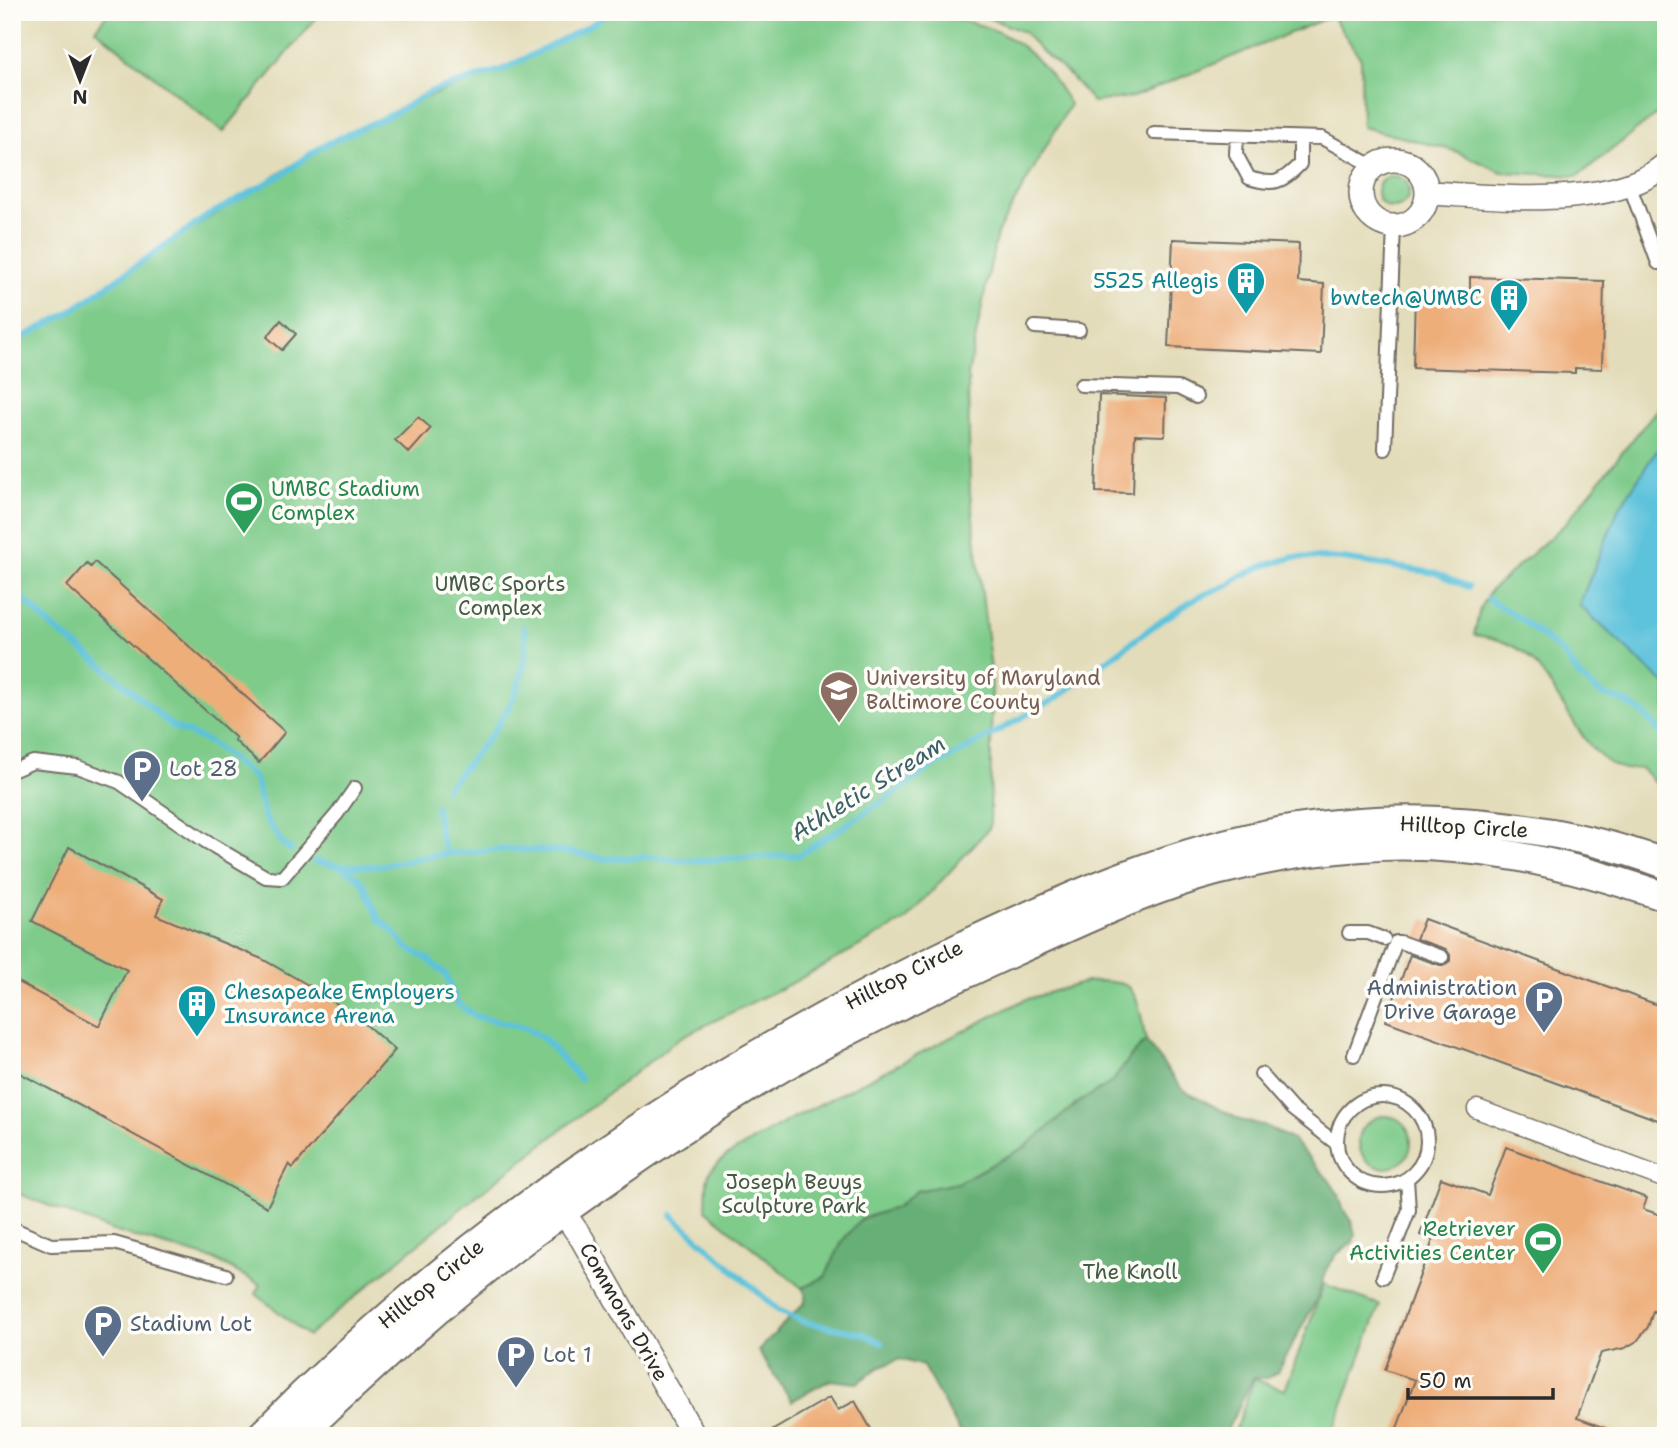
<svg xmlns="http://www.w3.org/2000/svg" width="1678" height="1448" font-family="'Shantell Sans',sans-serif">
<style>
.built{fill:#e3dcba}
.green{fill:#7ecb8a;stroke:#547b5a;stroke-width:2}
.forest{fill:#66af76;stroke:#486d50;stroke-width:2}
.water{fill:#5dc2db;stroke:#447683;stroke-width:2}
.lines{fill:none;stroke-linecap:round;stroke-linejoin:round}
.stream{stroke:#5dc2db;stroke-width:6}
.building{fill:#eeae7a}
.service-casing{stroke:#726c64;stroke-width:16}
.pedestrian-casing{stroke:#726c64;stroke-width:21}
.minor-casing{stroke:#726c64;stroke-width:26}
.tertiary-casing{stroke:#726c64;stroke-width:32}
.service{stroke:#fff;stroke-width:12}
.pedestrian{stroke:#fff;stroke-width:18}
.minor{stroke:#fff;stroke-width:23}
.tertiary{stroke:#fff;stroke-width:28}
.labels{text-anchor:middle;stroke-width:7;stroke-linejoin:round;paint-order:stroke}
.culture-label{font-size:21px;fill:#0d838f;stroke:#fdfcf7;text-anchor:end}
.leisure-label{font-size:21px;fill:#27864d;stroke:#fdfcf7;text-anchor:start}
.park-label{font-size:21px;fill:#445b48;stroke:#fdfcf7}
.education-label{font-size:21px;fill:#785e54;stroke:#fdfcf7;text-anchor:start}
.service-label{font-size:21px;fill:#4e5e75;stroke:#fdfcf7;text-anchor:start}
.street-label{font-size:21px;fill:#2b2b2b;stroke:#fdfcf7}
.water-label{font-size:23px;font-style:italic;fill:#3c6069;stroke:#fdfcf7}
</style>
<rect width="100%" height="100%" fill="#fdfcf7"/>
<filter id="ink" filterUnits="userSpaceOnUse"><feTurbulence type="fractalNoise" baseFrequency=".0143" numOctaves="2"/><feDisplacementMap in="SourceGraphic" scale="14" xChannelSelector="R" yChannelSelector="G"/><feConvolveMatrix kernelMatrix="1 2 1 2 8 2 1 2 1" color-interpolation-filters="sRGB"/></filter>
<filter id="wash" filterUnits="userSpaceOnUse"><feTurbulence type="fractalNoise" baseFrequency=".00686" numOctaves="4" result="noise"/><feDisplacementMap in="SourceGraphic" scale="28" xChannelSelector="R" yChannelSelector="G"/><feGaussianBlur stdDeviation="1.57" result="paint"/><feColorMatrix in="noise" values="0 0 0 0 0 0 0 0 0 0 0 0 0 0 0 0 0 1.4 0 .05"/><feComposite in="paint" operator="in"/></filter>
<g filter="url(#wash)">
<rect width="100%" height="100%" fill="#f5e6ce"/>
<path class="built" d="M12,12H1666V1436H12Z"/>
<path class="green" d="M109,12H321L223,132L95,29Z
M610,12H931L934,16C977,21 1011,31 1041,64C1052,75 1061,91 1070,104L997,233L968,375L970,493L992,678L990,827L906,920L794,982L681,1037L476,1196L308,1336L256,1294L261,1285L213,1259L113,1231L12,1191V343L67,314L164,247L322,146L413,102L504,69L577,32Z
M974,12H1666V107L1578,176L1502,172L1455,151L1362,127L1361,59L1332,16L1133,97L1093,102L1068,74L1038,48L1024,32Z
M1377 192a16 16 0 1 1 32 0a16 16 0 1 1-32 0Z
M1666,398V793L1641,768C1636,768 1630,770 1625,769C1581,761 1558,680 1524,653C1510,642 1490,637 1474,635L1480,608L1489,592L1564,525Z
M1100,981C1108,982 1121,981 1128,987C1141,998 1142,1026 1146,1041L1132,1055L1112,1082L1076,1104L1025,1147L957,1183L916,1191L897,1207L861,1219L843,1240L825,1277L802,1288L706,1210L707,1182L710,1171L726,1156L793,1118L1024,1000L1086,982Z
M1359 1142a26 26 0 1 1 52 0a26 26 0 1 1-52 0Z
M1324,1284L1380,1305L1331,1436H1233L1254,1379L1285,1390Z"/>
<path class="forest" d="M1146,1041L1182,1089L1240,1120L1265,1126L1293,1140L1329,1180L1339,1195L1343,1209L1352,1223L1355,1235L1353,1242L1337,1254L1327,1268L1316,1301L1277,1372L1268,1378H1253L1224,1436H962L923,1366L900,1359L878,1368L857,1383L830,1380L792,1401L758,1351L805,1302V1293L802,1288L825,1277L843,1240L861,1219L897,1207L916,1191L957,1183L1025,1147L1076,1104L1112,1082L1132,1055Z"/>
<path class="water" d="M1656,451H1666V685L1579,605L1618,510Z"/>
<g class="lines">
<path class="stream" d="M12,343L67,314L209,215L283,174L322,146L397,112L430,92L504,69L589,26L611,12
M12,588L53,628L102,665L172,726L209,742L255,778L264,816L282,843L291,850
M1488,599L1522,620L1564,654L1580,677L1601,694L1626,702L1645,715L1666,739
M446,788C486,743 535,692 524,627
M436,807L440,835L447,854
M315,861L340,866H379L443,854L510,849L570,852L604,859L649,857L688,861L799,855L897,792L931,767L961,752L1058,697L1155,625L1200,596L1231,584L1240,576L1263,566L1294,557L1343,559L1436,573L1468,587
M342,867L358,877L365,886L378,918L394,932L406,947L429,960L446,975L457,1003L475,1016L526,1028L544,1039L580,1079
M672,1215L779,1311L805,1322L864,1334L882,1343"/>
</g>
<g id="blocks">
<path class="building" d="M1173,239L1299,244L1298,282L1324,284L1321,354L1168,347Z
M1470,277L1604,281L1602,369L1575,368V373L1413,368L1415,294L1470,296Z
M281,320L296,334L282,350L267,337Z
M1099,395L1166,398L1165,436L1135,435L1133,493L1096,492Z
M418,417L431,428L409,453L395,440Z
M95,562L285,732L259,763L234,740L236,738L67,586L87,563L91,567Z
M69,847L163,899L156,915L262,959L317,990L363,1022L395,1050L293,1168L289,1164L267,1207L12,1069V979L99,1026L127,970L32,921Z
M1424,919L1666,1008V1123L1386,1021L1410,955L1440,965H1444L1450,961V955L1446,949L1416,939Z
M1506,1147L1647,1198L1643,1209L1666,1217V1315L1653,1311L1648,1327L1637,1341L1625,1348L1601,1353L1577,1418L1622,1434V1436H1566L1548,1429L1532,1436H1394L1415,1380L1385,1370L1433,1240L1420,1235L1441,1178L1488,1195Z
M830,1397L838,1410L855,1401L875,1436H763Z"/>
</g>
</g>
<g filter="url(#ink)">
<use href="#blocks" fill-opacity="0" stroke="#726c64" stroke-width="2"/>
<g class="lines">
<g class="service-casing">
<path id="service" d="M1154,133L1322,138L1373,166
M1237,136L1236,154L1249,178C1275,186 1281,183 1300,164V138
M1629,184L1658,263
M1035,327L1079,330
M1081,385L1178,388L1196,397
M1385,449L1394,226
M12,771L33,762L78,767L119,782L205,841L266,877L282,878L337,814L355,788
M1349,933H1368L1384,939
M1354,1055L1396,942H1400L1442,957
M1261,1074L1292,1109L1337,1144
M1337 1141a45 45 0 1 1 90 0a45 45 0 1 1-90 0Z
M12,1228L51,1245L114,1243L226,1275
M1383,1277L1409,1210L1407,1179"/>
</g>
<g class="pedestrian-casing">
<path id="pedestrian" d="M1477,1109L1666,1179"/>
</g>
<g class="minor-casing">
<path id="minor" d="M1361 193a33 33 0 1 1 66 0a33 33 0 1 1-66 0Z
M1428,193C1495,196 1613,211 1666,164
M553,1198L582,1239L694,1436"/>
</g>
<g class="tertiary-casing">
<path id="tertiary" d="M261,1436C463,1231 706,1068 965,945C1071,895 1179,847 1296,829C1415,810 1552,822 1666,864
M298,1436C374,1365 450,1295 533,1233C604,1181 677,1131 752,1085C836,1034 925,992 1015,951C1080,922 1147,889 1216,871C1263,859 1313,850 1362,847C1466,839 1568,863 1666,897"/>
</g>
<use href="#service" class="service"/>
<use href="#pedestrian" class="pedestrian"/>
<use href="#minor" class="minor"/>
<use href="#tertiary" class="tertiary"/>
</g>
</g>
<defs>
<g id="building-pin" transform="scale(2.0125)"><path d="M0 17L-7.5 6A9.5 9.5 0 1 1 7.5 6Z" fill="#0f9aa8" stroke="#fdfcf7"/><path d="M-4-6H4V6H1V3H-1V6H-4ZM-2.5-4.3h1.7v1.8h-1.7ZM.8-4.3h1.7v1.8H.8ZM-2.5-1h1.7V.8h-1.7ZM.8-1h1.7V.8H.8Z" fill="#fff"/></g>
<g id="stadium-pin" transform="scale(2.0125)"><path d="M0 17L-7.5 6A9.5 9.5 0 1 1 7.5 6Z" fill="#2e9e5b" stroke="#fdfcf7"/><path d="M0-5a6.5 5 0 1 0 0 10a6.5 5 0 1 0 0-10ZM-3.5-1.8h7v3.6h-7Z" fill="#fff"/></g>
<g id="university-pin" transform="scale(2.0125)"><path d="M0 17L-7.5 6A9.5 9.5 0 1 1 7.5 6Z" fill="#8d6e63" stroke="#fdfcf7"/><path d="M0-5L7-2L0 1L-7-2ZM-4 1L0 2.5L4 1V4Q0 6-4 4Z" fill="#fff"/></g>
<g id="parking-pin" transform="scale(2.0125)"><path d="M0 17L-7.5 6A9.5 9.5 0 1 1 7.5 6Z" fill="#5c6f8a" stroke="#fdfcf7"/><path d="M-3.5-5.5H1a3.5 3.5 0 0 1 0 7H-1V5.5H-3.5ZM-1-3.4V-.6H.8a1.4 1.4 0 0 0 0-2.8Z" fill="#fff"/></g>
</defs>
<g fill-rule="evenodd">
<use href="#building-pin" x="1246" y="281"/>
<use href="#building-pin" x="1509" y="298"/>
<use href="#stadium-pin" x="244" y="501"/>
<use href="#university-pin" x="839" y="690"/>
<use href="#parking-pin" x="142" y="769"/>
<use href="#parking-pin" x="1544" y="1000"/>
<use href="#building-pin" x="197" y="1004"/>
<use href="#stadium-pin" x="1543" y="1241"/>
<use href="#parking-pin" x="103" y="1324"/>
<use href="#parking-pin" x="516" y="1355"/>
</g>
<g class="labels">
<g class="culture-label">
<text x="1219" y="288">5525 Allegis</text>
<text x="1482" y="305">bwtech@UMBC</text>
<text x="224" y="999" text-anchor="start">Chesapeake Employers<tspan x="224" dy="24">Insurance Arena</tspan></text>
</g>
<g class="leisure-label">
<text x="271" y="496">UMBC Stadium<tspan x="271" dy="24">Complex</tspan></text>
<text x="1516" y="1236" text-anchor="end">Retriever<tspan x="1516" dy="24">Activities Center</tspan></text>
</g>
<g class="park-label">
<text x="500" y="591">UMBC Sports<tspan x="500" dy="24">Complex</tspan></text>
<text x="794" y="1189">Joseph Beuys<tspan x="794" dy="24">Sculpture Park</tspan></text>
<text x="1130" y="1279">The Knoll</text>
</g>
<g class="education-label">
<text x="866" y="685">University of Maryland<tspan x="866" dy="24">Baltimore County</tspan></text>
</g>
<g class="service-label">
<text x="169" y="776">Lot 28</text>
<text x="1517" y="995" text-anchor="end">Administration<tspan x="1517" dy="24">Drive Garage</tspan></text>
<text x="130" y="1331">Stadium Lot</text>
<text x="543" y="1362">Lot 1</text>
</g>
<g class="street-label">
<text transform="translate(1464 827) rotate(3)" y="7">Hilltop Circle</text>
<text transform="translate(904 975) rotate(-27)" y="7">Hilltop Circle</text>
<text transform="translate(431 1284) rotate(-39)" y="7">Hilltop Circle</text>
<text transform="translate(624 1312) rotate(60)" y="7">Commons Drive</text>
</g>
<g class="water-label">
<text transform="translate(868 788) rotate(-32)" y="8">Athletic Stream</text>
</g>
</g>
<rect width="1678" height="1448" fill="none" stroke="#fdfcf7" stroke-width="42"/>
<g transform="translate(80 80) rotate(180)" stroke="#fdfcf7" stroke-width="5" paint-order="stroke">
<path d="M0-5L12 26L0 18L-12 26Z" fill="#2b2b2b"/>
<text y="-10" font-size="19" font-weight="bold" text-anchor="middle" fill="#2b2b2b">N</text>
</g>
<path d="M1408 1388v10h145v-10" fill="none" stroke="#2b2b2b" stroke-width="3.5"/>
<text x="1419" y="1388" font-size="21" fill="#2b2b2b" stroke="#fdfcf7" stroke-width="5" paint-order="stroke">50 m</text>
</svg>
